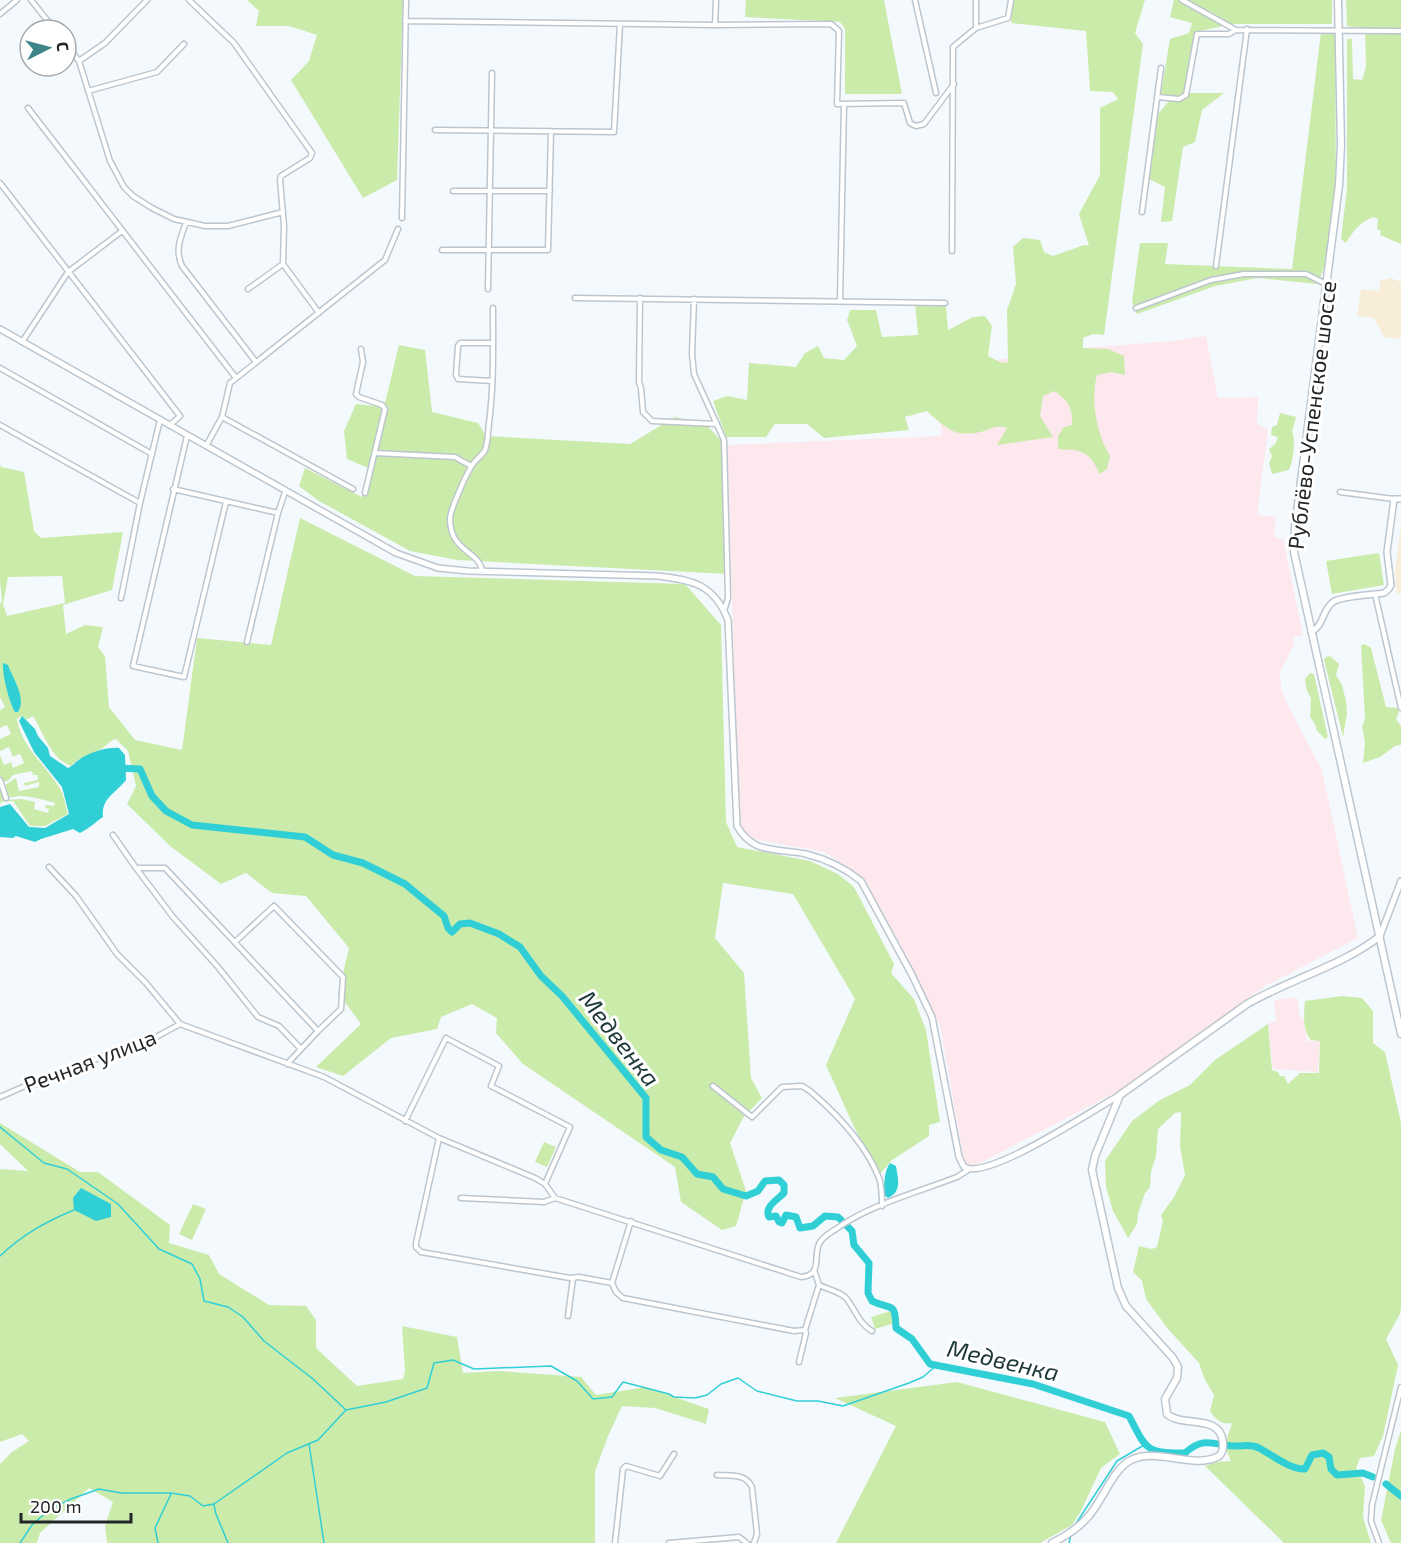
<svg xmlns="http://www.w3.org/2000/svg" width="1401" height="1543" font-family="'Exo 2',sans-serif">
<style>
.industrial{fill:#fde8ed}
.education{fill:#f7edd8}
.green{fill:#cbebab;fill-rule:evenodd}
.water{fill:#30cfd5}
.lines{fill:none;stroke-linecap:round;stroke-linejoin:round}
.stream{stroke:#30cfd5;stroke-width:1.5}
.river{stroke:#30cfd5;stroke-width:7}
.minor-casing{stroke:#bdc6ce;stroke-width:7}
.tertiary-casing{stroke:#bdc6ce;stroke-width:8}
.secondary-casing{stroke:#bdc6ce;stroke-width:9}
.minor{stroke:#fff;stroke-width:4}
.tertiary{stroke:#fff;stroke-width:5}
.secondary{stroke:#fff;stroke-width:6}
.labels{text-anchor:middle;stroke-width:6;stroke-linejoin:round;paint-order:stroke}
.street-label{font-size:22px;fill:#232629;stroke:#fff}
.water-label{font-size:24px;font-style:italic;fill:#1e3738;stroke:#fff}
</style>
<rect width="100%" height="100%" fill="#f4f9fe"/>
<path class="industrial" d="M1206,336L1218,398L1258,397L1257,424L1268,430L1257,515L1276,517L1274,537L1283,539L1303,635L1293,637L1294,644L1280,673L1281,688L1287,704L1322,770L1358,938L1265,986L1130,1085L974,1166L968,1165L964,1160L940,1026L900,944L866,883L853,870L824,852L754,839L743,830L739,822L727,445L941,436L940,368L1083,348L1172,341Z
M1297,997L1300,1017H1303L1307,1041H1320L1318,1072L1273,1069L1268,1023L1276,1022L1274,1000Z"/>
<path class="education" d="M1391,278L1401,282V339L1384,337L1374,318L1357,316L1361,289L1379,291L1380,281Z
M1401,525V593L1397,594L1395,572Z"/>
<path class="green" d="M247,0H403L397,180L363,198L291,80L309,61L317,35L289,26H256L259,11Z
M746,0H884L902,94H845V29L840,22L745,17Z
M1013,0H1145L1135,33L1143,44L1104,335L1093,334L1083,338V348L1108,349L1124,356L1125,375L1111,372L1097,375C1090,399 1097,436 1110,456L1107,469L1100,474C1089,451 1083,450 1058,449V436L1064,427L1072,425C1073,408 1068,400 1054,391L1043,396L1040,416L1053,437L997,445L1007,428C998,425 992,428 984,431C957,439 946,429 927,411L905,417L909,430L824,438L807,424H775L766,437H726L713,401L727,396L747,400L749,363L796,367L805,353L818,346L824,358L844,360L857,346L847,320L850,310H876L882,337L918,335L915,303L946,306L948,330L973,317L985,316L992,326L988,356L1002,363L1008,362L1007,310L1016,284L1013,247L1023,238L1040,240L1044,252L1053,256L1084,245L1089,246L1079,214L1100,175V108L1118,99L1113,92L1090,91L1086,31L1011,23Z
M1174,0H1332V24H1233L1195,32L1187,93H1224L1202,110L1195,142L1183,147L1172,221L1161,222L1165,187L1149,179L1158,114L1168,102L1161,94L1170,39L1189,33L1192,23L1170,17Z
M1346,0H1401V244L1380,235L1381,231L1377,229L1378,219L1374,217C1362,220 1352,232 1346,243L1341,239L1347,188V39H1352L1353,79L1362,80L1366,67L1365,29L1347,26Z
M1321,32L1335,33L1336,193L1327,259L1318,284L1258,278L1215,286L1137,314L1132,302L1140,243H1168L1165,264L1292,269Z
M399,345L425,350L432,412L478,423L486,436L630,444L675,417L706,424L725,445L728,574L457,560L410,551L319,501L299,486L305,468L362,497L368,468L347,459L344,431L356,404L384,407Z
M1280,413L1296,417L1292,432C1296,439 1293,462 1289,470L1272,474L1269,463L1272,456L1269,449L1275,444L1278,437L1271,435L1272,427L1277,425Z
M0,464L1,467L24,472L34,531L41,538L123,532L112,590L63,605L66,634L85,625L103,627L98,647L105,656L109,707L135,740L182,750L197,638L271,645L300,518L415,576L685,584L721,625L726,822L737,847L810,861L838,874L854,887L894,964L891,973L914,999L926,1030L940,1122L929,1125V1136L892,1160L879,1175L854,1127L826,1065L855,999L793,894L723,883L715,938L744,973L751,1078L762,1098L743,1118L730,1143L746,1191L736,1226L722,1230L681,1202L675,1167L523,1064L496,1033L497,1018L472,1004L441,1017L437,1029L391,1038L343,1076L316,1067L361,1024L338,993L349,948L306,896L272,893L246,873L221,884L170,846L127,804L136,786L128,751L116,739C109,741 108,744 103,748C92,755 80,756 71,766C51,759 43,732 33,716L26,720L22,716L17,719C22,748 45,764 59,787C64,794 65,805 68,814L45,826H30L13,801L1,802L0,805V786L4,800L22,799L35,802L34,809L48,813L49,809L45,808L46,805L54,806L55,803C44,800 31,796 21,796C14,796 13,799 7,796L4,786L14,779L16,778L19,791L39,787V782L25,786L24,783L38,780L37,775H33L32,771L13,775L9,780L4,782L0,775V755L4,765L11,762L13,768L24,763L20,754L13,757L9,747L0,751V739L11,734L7,725L0,728V710L5,707L0,697V604L2,601L0,580ZM62,576L65,603L7,616L3,604L8,577Z
M1379,553L1384,585L1332,594L1326,561Z
M1365,644L1371,648L1386,707L1398,708L1399,712L1396,719L1401,726V745L1395,746L1380,757L1363,763L1365,742L1362,727L1365,719L1361,645Z
M1330,656L1339,664L1336,675L1342,685L1346,701L1347,713L1343,737L1324,660L1326,657Z
M1310,673L1314,674L1328,737L1325,739L1317,731L1315,724L1310,717L1311,698L1307,691L1305,679Z
M1342,996L1362,998L1373,1011V1043L1385,1052L1401,1123V1308L1400,1314L1386,1339L1398,1365L1383,1436L1374,1456L1360,1458L1356,1468L1365,1486L1363,1517L1371,1543H1284L1205,1466L1217,1462L1231,1461L1227,1452V1439L1232,1423C1221,1425 1216,1420 1210,1411L1214,1395L1205,1380L1199,1363L1168,1329L1146,1299L1142,1281L1133,1272L1139,1246L1152,1249L1157,1247L1163,1221L1161,1215L1174,1197L1185,1175L1180,1146L1181,1112L1175,1113L1158,1129L1156,1156L1151,1172L1150,1187L1145,1193L1138,1213L1137,1224L1128,1238L1113,1211L1106,1187L1105,1161L1132,1121L1160,1100L1190,1085L1215,1060L1268,1024L1272,1070L1278,1072L1280,1076H1284L1288,1084L1300,1073H1319L1320,1041L1311,1040C1302,1030 1304,1014 1305,1001Z
M0,1123L80,1172H98L170,1225L169,1243L209,1255L219,1274L269,1305L306,1306L316,1320V1348L357,1386L403,1379L405,1371L402,1326L457,1337L463,1373L499,1371L581,1377L596,1395L646,1387L709,1409L706,1424L655,1408L622,1406L608,1436L595,1472V1543H107L105,1526L113,1502L89,1488L40,1533L37,1543H0V1464L12,1452L29,1441L22,1434L0,1442V1169L28,1171L0,1144Z
M544,1142L556,1147L547,1167L535,1162Z
M193,1204L206,1209L192,1240L179,1234Z
M891,1311L895,1323L875,1329L871,1317Z
M957,1382L1105,1422L1120,1454L1101,1468L1081,1511L1072,1525L1040,1543H836L896,1426L835,1398Z
M1401,1430V1543H1391L1381,1520L1395,1449Z"/>
<path class="water" d="M3,663L8,665C13,679 27,698 18,712H15C9,702 2,674 3,663Z
M22,716L35,729L38,736L48,748L50,756L68,768C73,766 75,762 80,759C91,752 107,747 119,748L125,755L126,780C116,793 101,798 103,817C94,823 90,828 80,833L73,829L41,839L35,842L16,836L13,838L0,837V807L10,804L29,827L45,828L69,814L62,787L34,752L19,721Z
M890,1163L896,1166C898,1179 902,1192 888,1198L884,1195C884,1185 884,1171 890,1163Z
M81,1188L111,1204V1217L96,1221L74,1210L73,1198Z"/>
<g class="lines">
<path class="stream" d="M0,1127L44,1163L67,1169L118,1204L159,1249L192,1264L200,1279L204,1301L228,1307L243,1317L264,1341L313,1379L346,1410
M0,1256C22,1235 45,1222 74,1210
M309,1444L324,1543
M214,1505L216,1514L228,1543
M1075,1525L1117,1461L1144,1445
M20,1543L32,1525L49,1510L71,1499L99,1489L121,1493H171L190,1496L203,1506L214,1504L287,1453L318,1440L346,1410L386,1402L427,1388L434,1363L453,1360L474,1369L551,1366L577,1381L593,1399L612,1397L623,1382L669,1394L674,1397L695,1398L707,1395L721,1384L738,1378L757,1391L797,1401H818L843,1406L909,1383L923,1377L937,1365
M158,1543L155,1528L171,1494
M1069,1543L1071,1535"/>
<path class="river" d="M117,768L140,769L152,796L166,811L192,825L305,837L333,855L363,863L405,884L444,916L448,928L452,932L460,924L470,923L499,934L520,947L541,976L562,996L646,1098V1137L661,1150L682,1157L697,1174L713,1177L723,1189L746,1196L758,1191L765,1181L779,1180L784,1185V1193C777,1200 764,1207 769,1217L776,1216L779,1222L782,1223L786,1215L796,1217L800,1228L813,1226L825,1216L838,1217L852,1231L854,1245L869,1263L868,1293L872,1301C893,1311 895,1301 896,1328L912,1339L930,1364L1033,1384L1129,1416C1146,1449 1146,1454 1185,1453C1206,1434 1216,1447 1237,1446C1245,1446 1251,1444 1259,1448C1272,1455 1291,1470 1305,1469L1312,1455L1323,1453L1329,1457L1331,1469L1337,1475L1363,1473L1373,1477
M1386,1484L1401,1496"/>
<g class="minor-casing">
<path id="minor" d="M31,0L55,30
M189,0L234,43L312,153L310,158L281,176L280,180L284,226L283,264L319,313
M915,0L936,93
M976,0V28
M1182,0L1236,30L1401,31
M0,14L17,0
M405,21L715,25L831,24L839,31L837,104L904,103L910,123L916,126L924,124L954,84
M715,25L716,0
M66,44L79,61L110,161L124,187L133,196L152,208L174,219L205,226H228L283,212
M79,61L105,43L147,0
M88,91L157,72L184,44
M1157,97L1179,99L1186,95L1197,34H1229L1236,30
M28,108L236,378
M435,130L614,132L620,24
M0,183L180,416L170,425
M453,191H550
M1142,212L1161,68
M402,218L406,0
M186,223C180,238 175,251 182,266L256,362
M442,250H548L551,131
M952,251L953,47L976,28L1008,18L1011,0
M1216,266L1247,29
M248,289L283,264
M488,289L492,73
M575,298L945,303
M640,298L639,382L641,388L643,412L652,421L717,424
M694,299L692,354L694,374L724,440L728,598L724,611
M840,300L844,104
M1136,308L1211,280L1244,274H1306L1326,284
M22,342L68,272L122,231
M361,349L363,362L356,394L359,397L382,405L385,409L365,493
M0,368L152,454
M492,381L458,379L456,375L458,346L460,343H493
M0,425L140,503
M187,436L133,666L184,677L226,502
M206,446L222,417
M375,453L455,457L471,466
M173,489L278,513
M353,489L222,417L230,383L385,260L398,229
M1340,492L1394,499
M482,571C480,551 450,552 450,519C450,510 467,472 473,464C476,459 482,456 485,450C488,442 488,432 489,423C494,385 493,346 493,308
M1375,594L1401,708
M121,598L140,503L160,420
M247,642L278,513L285,492
M0,780L6,798
M113,835L136,868H165L318,1031L287,1064
M49,867L76,896L117,954L146,983L180,1024L324,1077L439,1138L535,1178L545,1184L555,1198L801,1277C823,1275 813,1257 819,1244C822,1237 830,1233 836,1229C869,1205 918,1192 957,1177L968,1170
M136,868L173,917L218,967L258,1017L279,1026L301,1049
M235,942L274,906L343,977L341,1009L318,1031
M713,1086L752,1117L782,1087L802,1086L810,1091C837,1114 866,1145 879,1178C882,1186 882,1197 882,1206
M0,1097L25,1086L47,1082L107,1054L136,1048L180,1024
M405,1121L446,1038L499,1066L491,1086L570,1127L545,1184
M439,1138L416,1243V1247L421,1252L570,1278L579,1277L612,1283L631,1221
M461,1198L544,1202L555,1198
M612,1283L616,1292L623,1298L794,1331L805,1330L819,1285L814,1270
M819,1285C827,1289 838,1291 845,1297C855,1308 858,1323 872,1331
M568,1316L573,1278
M799,1362L806,1333L805,1330
M717,1475C730,1476 745,1473 752,1487L757,1534L754,1543
M615,1543L623,1469L626,1466L660,1476L674,1454
M669,1543L739,1537L747,1543
M1379,1543L1371,1521L1372,1505L1401,1387"/>
</g>
<g class="tertiary-casing">
<path id="tertiary" d="M0,329L396,553L438,568L468,571L658,576C692,580 714,584 728,620L737,826C753,855 778,848 806,854C826,859 845,868 861,881L912,975L932,1017L959,1157L964,1167C988,1181 1094,1109 1120,1095
M1311,632C1324,626 1322,610 1333,602C1342,596 1371,595 1384,593L1389,589L1391,585L1387,552L1394,499H1401
M1380,936L1401,881"/>
</g>
<g class="secondary-casing">
<path id="secondary" d="M1338,0L1341,145L1339,185L1295,528L1294,552L1401,1034
M1052,1543C1064,1537 1077,1529 1086,1519C1102,1504 1111,1470 1131,1460C1158,1447 1193,1470 1219,1456C1223,1452 1223,1449 1223,1443C1221,1413 1182,1428 1167,1414L1165,1399L1177,1378L1178,1367L1173,1358L1126,1306L1118,1288L1092,1170L1095,1156L1120,1095L1247,1004C1288,980 1344,965 1380,936"/>
</g>
<use href="#minor" class="minor"/>
<use href="#tertiary" class="tertiary"/>
<use href="#secondary" class="secondary"/>
</g>
<g class="labels">
<g class="street-label">
<text transform="translate(1312 415) rotate(-83)" y="8">Рублёво-Успенское шоссе</text>
<text transform="translate(90 1061) rotate(-21)" y="8">Речная улица</text>
</g>
<g class="water-label">
<text transform="translate(619 1039) rotate(52)" y="8">Медвенка</text>
<text transform="translate(1003 1361) rotate(13)" y="8">Медвенка</text>
</g>
</g>
<g transform="translate(48 48) rotate(84)"><circle r="28" fill="#ffffff" stroke="#a7a8a9" stroke-width="1.5"/>
<path d="M0-4.5L10 22L0 15L-10 22Z" fill="#3c8488"/>
<text y="-9" font-size="16" font-weight="bold" text-anchor="middle" fill="#232629">С</text>
</g>
<path d="M21 1513v9h110v-9" fill="none" stroke="#232629" stroke-width="3"/>
<text x="30" y="1513" font-size="18" fill="#232629" stroke="#ffffff" stroke-width="4.5" paint-order="stroke">200 m</text>
</svg>
